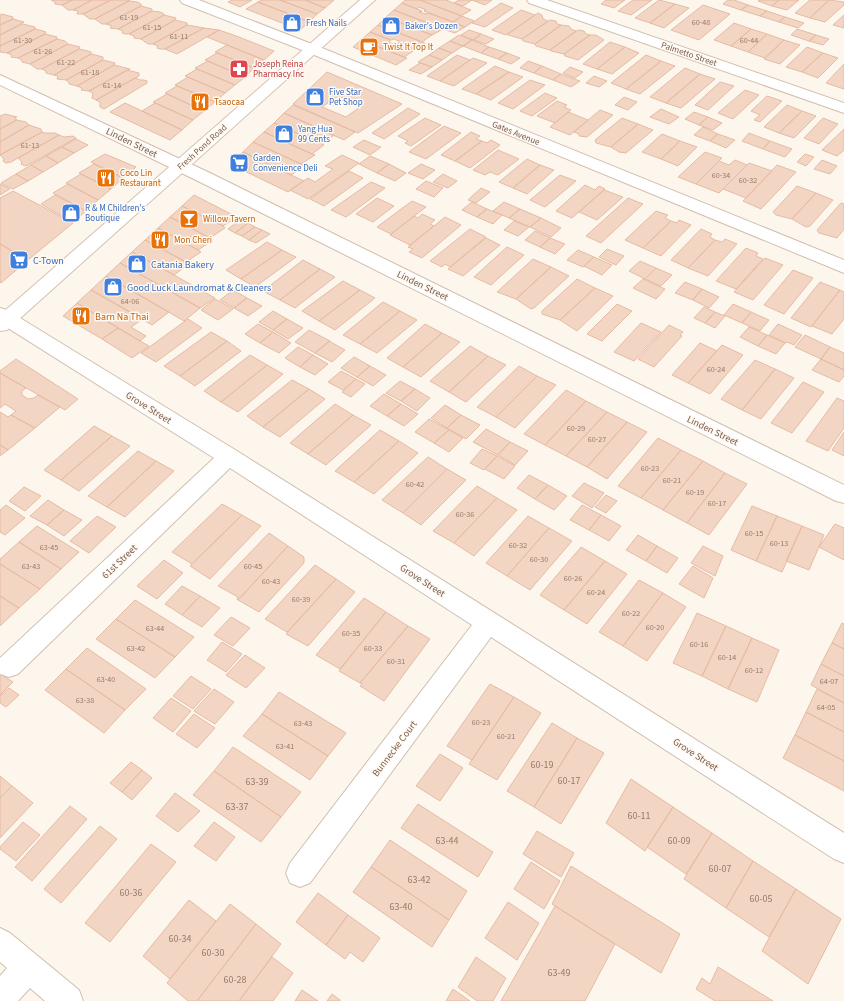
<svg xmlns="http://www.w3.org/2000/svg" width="844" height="1001" font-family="'Source Sans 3',sans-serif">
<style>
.building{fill:#f3d5c3;stroke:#e6bba3;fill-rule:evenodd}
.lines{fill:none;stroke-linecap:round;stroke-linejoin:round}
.minor-casing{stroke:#d1beb0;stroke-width:2}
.secondary-casing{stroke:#d6c0b0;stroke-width:2}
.minor{fill:#fff;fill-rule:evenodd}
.secondary{fill:#fff;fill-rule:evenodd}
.labels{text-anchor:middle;stroke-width:3;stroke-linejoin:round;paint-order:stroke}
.number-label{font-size:8px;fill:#987a6a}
.far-shop-label{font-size:9px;fill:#366cbe;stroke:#fffaf3;text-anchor:start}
.far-food-label{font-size:9px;fill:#c56008;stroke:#fffaf3;text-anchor:start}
.far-street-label{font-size:9px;fill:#7a5c4d;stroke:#fffaf3}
.far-health-label{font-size:9px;fill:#be3a42;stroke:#fffaf3;text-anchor:start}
.street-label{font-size:10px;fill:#7a5c4d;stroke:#fffaf3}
.shop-label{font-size:10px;fill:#366cbe;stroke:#fffaf3;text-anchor:start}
.food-label{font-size:10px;fill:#c56008;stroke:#fffaf3;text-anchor:start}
.near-number-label{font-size:10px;fill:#987a6a}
</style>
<rect width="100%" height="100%" fill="#fdf6ec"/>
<path class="building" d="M51,0H72L62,5L55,4V2Z
M72,0H92L73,10H68L62,5Z
M92,0H111L83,14H77L78,11L73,10Z
M111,0H130L95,19H90L83,14Z
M232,0H252L240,7L228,2Z
M262,0H280L317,14L309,22L258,2Z
M280,0H305L325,8L317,14Z
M305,0H334L325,8Z
M405,0H420L462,16L453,22L424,11L426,10L419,7L417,9L402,3Z
M420,0H446L471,10L461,16Z
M459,0H472L463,6L454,3Z
M472,0H492L485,5Z
M606,0H625L614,8L601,4Z
M633,0H652L631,15L618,11Z
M659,0L675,4L650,23L635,18Z
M728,0H734L748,5L741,10L723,4Z
M759,0H779L772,6L758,1Z
M779,0H799L787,10L772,6Z
M810,0H829L810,18L795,13Z
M829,0L844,2V5L825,22L810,18Z
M129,1L137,2L141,4V6L106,24H102L95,19Z
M258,2L300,18L309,22L300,30L246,9Z
M402,3L422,11L419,12L426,14L428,13L453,22L443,29L394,10Z
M501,3L513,8L485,27L472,23Z
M675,4L689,8L664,28L650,23Z
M703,5L730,14L699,40L671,30Z
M748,5L767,11L760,16L741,10Z
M141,6L152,9V11L118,29L110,28L112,26L106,24Z
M394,10L443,29L432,35L414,28L416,27L409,24L406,25L386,17Z
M521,10L535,15L506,35L492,30Z
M152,11L160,12L164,14V15L129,34H125L122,33L123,31L118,29Z
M767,11L785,17L779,22L760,16Z
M538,13L542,15L543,19L548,21L522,39L508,35V34Z
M2,14L13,17V19L0,25V15Z
M164,15L176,18L175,20L141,39L134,38V36L129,34Z
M844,15V28L833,25Z
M462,16L474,21L465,27L453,22Z
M386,17L406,25L404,26L412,29L414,28L432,35L422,42L378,25Z
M785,17L804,23L798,28L779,22Z
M13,19L24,22L0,35V25Z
M175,20L187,23V25L153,44H148L141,39Z
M550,20L556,21L557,24L561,25L535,44L523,41L522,39Z
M453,22L465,27L455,33L443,29Z
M734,23L751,29L731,46L714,40Z
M23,24L35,27V29L0,46V35Z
M187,25L204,28L165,49H160L157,48L158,46L153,44Z
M378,25L422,42L425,43L415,50L398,43L401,42L394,39L391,40L370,32Z
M561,25L569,26L571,29L576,31L550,50L536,46L535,44Z
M204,28L219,30L177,54L165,49Z
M35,29L43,31L46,32L45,34L7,53L0,52V46Z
M751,29L767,34L748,52L731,46Z
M797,29L816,35L809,41L791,35Z
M219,30L239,37L274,51L264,60L207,37Z
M469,30L481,34L473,40L461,35Z
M578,30L584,31L586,34L590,35L564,54L551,51L550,50Z
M370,32L391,40L388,42L396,45L398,43L415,50L404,57L361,40Z
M45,34L57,37V39L18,58L11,57L12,55L7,53Z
M481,34L494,39L486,44L473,40Z
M767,34L784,40L765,58L748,52Z
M459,35L472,40L463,46L450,41Z
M590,35H596L604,40L578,60L565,56L564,54Z
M816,35L829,39L823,45L809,41Z
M57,39L65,41L68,44L30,64L22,62V60L18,58Z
M361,40L404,57L407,58L396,65L353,47Z
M472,40L489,47L481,53L463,46Z
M784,40L800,45L780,64L764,59Z
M450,41L463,46L452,53L439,48Z
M610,42L625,47L597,69L583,64Z
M68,44L80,47L79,49L42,69H37L30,64Z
M227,45L264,60L254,68L215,52Z
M489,47L507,53L498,59L481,53Z
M625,47L639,53L612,74L597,69Z
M807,47L823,53L802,72L786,67Z
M439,48L452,53L442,60L429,55Z
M79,49L88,51L91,52V54L54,75L46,73V71L42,69Z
M217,53L254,68L245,77L205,60Z
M507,53L520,58L511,64L498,59Z
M823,53L838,58L818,78L802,72Z
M91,54L103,57V60L66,80L57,79L58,76L54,75Z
M429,55L442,60L432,67L418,62Z
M457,55L470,60L440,81L427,76Z
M646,55L661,61L626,89L611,83Z
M473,58L487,63L454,86L440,81Z
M103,60L115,63L114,65L77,86L69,84V82L66,80Z
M208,61L245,77L235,85L195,68Z
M528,61L542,66L534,73L520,68Z
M661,61L675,66L640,94L626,89Z
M420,63L432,67L421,74L409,70Z
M844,64V89L826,83Z
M114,65L130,69L89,91L81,90L82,88L77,86Z
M495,66L509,72L476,94L462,89Z
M542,66L561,74L553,80L534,73Z
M570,67L583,72L575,78L563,73Z
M685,68L700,74L666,103L650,97Z
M197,69L235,85L225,93L185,76Z
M127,70L139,73V76L96,100L92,98L93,93L89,91Z
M327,72L402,104L358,133L293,104ZM338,96L361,105L360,107L346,117L322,107Z
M509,72L523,77L491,100L476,94Z
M561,74L580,81L571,87L553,80Z
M700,74L715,79L681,108L666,103Z
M594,76L607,81L599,87L586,83Z
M188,77L225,93L215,102L175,85Z
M135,78L140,80H144L147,81V83L104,109L100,107V102L96,100Z
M530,80L545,85L513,109L498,103Z
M720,82L734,86L708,110L695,105Z
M177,86L215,102L204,111L165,93Z
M745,90L759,95L733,119L718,113Z
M545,93L557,98L532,116L520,111Z
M167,94L204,111L193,120L153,102Z
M767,96L782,101L760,122L754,120L760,115L751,111Z
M624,97L637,102L628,110L615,105Z
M557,101L567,105L564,107L571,110L555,123L537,116Z
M125,103L142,111L182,130L170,140L110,112Z
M155,103L193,120L182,130L142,111Z
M293,105L355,132L344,140L284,113Z
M787,105L802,111L779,133L764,127Z
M408,108L420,114L384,139L372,133Z
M661,109L679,117L669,124L650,117Z
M600,110L613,115L587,137L579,136V134L574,132Z
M802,111L816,116L794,138L779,133Z
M568,112L588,120L570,135L550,127Z
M694,112L708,117L699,125L685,119Z
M284,113L334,135L322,144L274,123Z
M5,114L17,117L14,118L17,120L0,129V116Z
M708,117L722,123L713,130L699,125Z
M425,118L441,125L411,146L405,143L408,141L398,136Z
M622,118L638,124L611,147L596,143L595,140Z
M823,118L838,124L819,144L804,138Z
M17,120L26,122L29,125L0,142V129Z
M274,123L322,144L324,145L312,154L264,132Z
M638,124L653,130L626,153L619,152L611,147Z
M29,125L41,129L42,132L0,155V142Z
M444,126L461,133L426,159L409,152Z
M703,127L718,134L710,141L694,135Z
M844,129V150L837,156L822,150Z
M42,132L45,133H55L59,135L11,162L6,163L3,161L4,159L0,155Z
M264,132L312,154L315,155L301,164L253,142Z
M471,132L480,136L476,139L482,141L455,161L441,155Z
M749,133L770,141L763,149L742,141Z
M662,134L680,141L661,159L642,152Z
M718,134L735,140L726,148L710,141Z
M59,135L64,137L73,136L76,138L28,165L25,166L21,164L22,162L18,158Z
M76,139L88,145L74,153L62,147Z
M364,140L380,147H381L370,155L353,147Z
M491,140L500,145L470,168L455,161L482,141L487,143Z
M680,141L697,147L678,166L661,159Z
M770,141L792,149L785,157L763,149Z
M253,142L301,164L305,166L291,175L243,152Z
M62,147L74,153L58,163L46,156Z
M498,150L519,159L498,175L490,172L485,175L473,170Z
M243,152L291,175L304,181L288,192L230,164Z
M705,152L722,158L696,184L678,177Z
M105,154L136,167L123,178L91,162Z
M805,154L814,157L806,166L797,162Z
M342,155L359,163L308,199L290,190L308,178L315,182L333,169L325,166Z
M46,156L58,163L43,172L31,165Z
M370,156L389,164L377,173L359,164Z
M527,159L540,165L513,188L499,182Z
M735,160L747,165L719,193L696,184L719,161L729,165Z
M822,160L837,166L830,174L814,169Z
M749,163L772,171L746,198L723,189Z
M94,164L123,178L111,189L79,173Z
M389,164L406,173L395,181L377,173Z
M421,164L435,170L423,179L408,173Z
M31,165L43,172L28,181L16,174Z
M540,165L554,170L527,194L513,188Z
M777,165L796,172L761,209L743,201Z
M349,171L363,178L324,206L310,199Z
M16,174L28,181L13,189L1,183Z
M81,174L111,189L98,200L66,183Z
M443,174L457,181L448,188L433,182Z
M560,175L576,181L545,207L530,200Z
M426,181L443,188L434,197L416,189Z
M371,182L385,188L346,217L331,210Z
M0,184L10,189L0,195Z
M68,184L98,200L86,211L53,193Z
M585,185L595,190L599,186L605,189L572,218L556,211Z
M797,186L816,193L792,219L776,215L773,212Z
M481,188L490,192L476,203L468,200Z
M604,190L623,197L597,220L579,212Z
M13,191L73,223L28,260L0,244V198Z
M816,193L833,200L810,226L806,227L792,219Z
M55,195L86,211L73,222L41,204Z
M194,195L237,217L223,226L182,206Z
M377,198L394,206L373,222L356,214Z
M628,198L643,204L601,243L586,236Z
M412,201L426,207L391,234L377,227Z
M472,202L487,209L477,217L462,210Z
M504,202L520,209L509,218L493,211Z
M841,203L844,204V229L837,238L819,233L817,230Z
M182,206L223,226L225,228L210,238L170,217Z
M487,209L502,215L493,224L477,217Z
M520,209L541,218L530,227L509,218Z
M656,211L668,215L665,218L671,221L643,248L625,240Z
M422,214L435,220L430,224L434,226L410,245L390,235L414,216L418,218Z
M170,217L210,238L213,240L198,250L158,228Z
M445,217L461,225L422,258L409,252L413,249L408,247Z
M541,218L561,228L551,237L530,227Z
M241,219L248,223L235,233L228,229Z
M679,220L691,225L661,256L643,248L671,221L677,223Z
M514,221L529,227L518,236L504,230Z
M248,223L255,227L242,236L235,233Z
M255,227L262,230L249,240L242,236Z
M158,228L198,250L201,252L186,262L145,240Z
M470,229L486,237L450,267L445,264L442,267L430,261Z
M701,229L712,234L710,237L715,240L688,268L671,260Z
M262,230L270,234L256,243L249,240Z
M535,231L550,238L540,247L525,240Z
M486,238L500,245L463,276L448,269Z
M550,238L565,244L555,254L540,247Z
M725,239L737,244L708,276L688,268L715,240L722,242Z
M145,240L186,262L189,264L174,275L132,252Z
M267,242L282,250L241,279L226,270Z
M0,244L28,260L1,283L0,282Z
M507,247L524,255L491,285L474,277Z
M746,248L758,253L756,256L763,259L736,289L716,281Z
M607,249L624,256L616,265L599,257Z
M282,250L296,257L255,287L241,279Z
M578,250L594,257L583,267L567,260Z
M132,252L174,275L215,298L200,308L120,263Z
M594,257L612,265L602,275L584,266Z
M765,258L783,265L753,300L734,292Z
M533,259L551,267L516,299L497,292Z
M303,260L320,269L280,300L263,291Z
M640,261L656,268L645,279L629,271Z
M120,263L200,308L184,321L106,276Z
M551,267L569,276L534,308L531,309L516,299Z
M656,268L672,275L661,286L645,279Z
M320,269L335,277L295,308L280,300Z
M793,270L813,278L784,314L764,305Z
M106,276L169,312L152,325L91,290Z
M577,279L595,288L560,320L542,314V311Z
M643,279L665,289L656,299L633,288Z
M343,281L360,290L319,321L302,311Z
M685,282L702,289L693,300L675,293Z
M820,282L840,290L811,327L791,318Z
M595,288L613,296L577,331L560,320Z
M702,289L719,297L709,308L693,300Z
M91,290L143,319L131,327L146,336L140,341L77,303Z
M233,290L247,298L234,308L220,300Z
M360,290L375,298L335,330L319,321Z
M840,290L844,292V319L832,334L812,326Z
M247,298L262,306L248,316L234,308Z
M215,299L233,309L218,320L201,310Z
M383,302L400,311L360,344L343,335Z
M77,303L118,328L102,339L63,316Z
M617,304L632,311L602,341L587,334Z
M733,304L751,312L742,323L724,315Z
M704,307L715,312L705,323L694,318Z
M273,311L287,319L273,330L259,322Z
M400,311L417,320L377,353L360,344Z
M715,312L725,316L715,328L705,323Z
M751,312L769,320L760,331L742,323Z
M188,319L202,328L156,362L141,353Z
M287,319L303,328L288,339L273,330Z
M641,323L661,332L634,361L614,352Z
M258,324L273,332L260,343L245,334Z
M425,324L442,333L403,367L387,358Z
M778,324L802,335L794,345L787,342L786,343L769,335Z
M669,325L683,332L680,335L682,336L654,367L638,359Z
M749,327L767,335L758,346L740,337Z
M118,328L140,341L149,346L132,358L102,339Z
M309,330L330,341L315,353L295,342Z
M211,332L227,341L180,376L164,366Z
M273,332L291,343L279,353L260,343Z
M442,333L460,342L421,377L403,367Z
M767,335L785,343L776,354L758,346Z
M805,335L830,347L821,359L795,347Z
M227,341L241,351L195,386L180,376Z
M329,341L345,350L332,362L315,353Z
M700,343L717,351L688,383L672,375Z
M722,345L743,355L710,394L688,383Z
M470,346L488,356L449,392L430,381Z
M298,347L313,355L300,367L285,358Z
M830,347L844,353V370L821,359Z
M250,355L267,365L221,402L204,391Z
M313,355L328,364L315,375L300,367Z
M488,356L506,365L466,402L449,392Z
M354,357L370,366L357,377L341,368Z
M16,359L78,399L65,410L0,373V371Z
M821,359L844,370V376L839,382L812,370Z
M755,360L775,369L742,410L721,399Z
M267,365L283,374L238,412L221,402Z
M370,366L386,375L373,386L357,377Z
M519,366L537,376L496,417L477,407Z
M775,369L794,378L761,419L742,410Z
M341,371L356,379L343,390L328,382Z
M0,373L26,388L22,391V395L28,399L34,398L38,395L60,407L35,428L11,415L16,411L5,404L0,408Z
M537,376L556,385L515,428L496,417Z
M356,379L365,384L351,397L342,392Z
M292,380L309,389L263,427L247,416Z
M400,381L415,389L401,401L386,393Z
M803,382L824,392L792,433L771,423Z
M309,389L325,399L280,437L263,427Z
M415,389L430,398L417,411L401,401Z
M566,390L586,401L545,445L524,434Z
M384,394L401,404L387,416L370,406Z
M837,398L844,401V428L828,451L806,441Z
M586,401L607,412L566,456L545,445Z
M335,404L353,415L308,454L290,443Z
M401,404L418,414L404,426L387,416Z
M445,405L461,415L447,428L431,418Z
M0,412L8,417L11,415L35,428L8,450L0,445Z
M607,412L627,422L587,467L566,456Z
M353,415L371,425L326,465L308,454Z
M461,415L480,425L466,439L447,428Z
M429,419L449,430L434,443L415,432Z
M627,422L647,432L607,479L587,467Z
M94,426L112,436L61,480L44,470Z
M486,429L510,442L498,455L473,442Z
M380,430L399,441L354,482L335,471Z
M449,430L463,438L449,452L434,443Z
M844,432V456L832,450Z
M112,436L130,446L79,491L61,480Z
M658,438L681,450L641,498L618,486Z
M399,441L418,453L374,494L354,482Z
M510,442L528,451L515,465L498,455Z
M0,445L8,450L0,456Z
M482,449L497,456L484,470L470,463Z
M681,450L703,461L663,510L641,498Z
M138,451L156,461L107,507L88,496Z
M497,456L515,466L504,479L485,469Z
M428,457L447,469L403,513L382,500Z
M156,461L174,471L125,517L107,507Z
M703,461L725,473L687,523L663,510Z
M447,469L466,480L421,525L403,513Z
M725,473L747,484L709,535L687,523Z
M529,475L548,485L535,499L517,488Z
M584,483L604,493L592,508L572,496Z
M548,485L567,496L554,510L535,499Z
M477,486L497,498L454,543L433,531Z
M24,487L41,496L25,511L9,501Z
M606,495L617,501L606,513L595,507Z
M497,498L517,510L474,556L454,543Z
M48,500L64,510L47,525L30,516Z
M222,504L242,515L192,564L172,552Z
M6,505L25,518L5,535L0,532V510Z
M582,505L601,515L589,530L570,520Z
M752,506L777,516L756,561L731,550Z
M64,510L82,520L64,536L47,525Z
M242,515L261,526L210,579L190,566Z
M601,515L621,526L609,541L589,530Z
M97,516L116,527L89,553L70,541Z
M528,516L549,528L507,576L486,563Z
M777,516L802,526L782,572L756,561Z
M835,524L844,528V560L819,547Z
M37,526L79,552L61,569L19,542Z
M802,526L824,535L809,570L786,561Z
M549,528L572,541L530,590L507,576Z
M269,533L288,546L238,600L237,599L238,597L218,586Z
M638,535L657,546L646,561L626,550Z
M19,542L61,569L40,589L0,564V559Z
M288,546L304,557V563L259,612L238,600Z
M657,546L678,558L667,573L646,561Z
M703,546L723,556L715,576L691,563Z
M581,547L605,561L564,610L540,595Z
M164,560L183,573L157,599L137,586Z
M605,561L627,574L587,624L564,610Z
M0,564L40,589L19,608L0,596Z
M315,565L336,579L287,632L265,619Z
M693,566L713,578L704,598L679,584Z
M336,579L355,592L308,646L286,634Z
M639,580L663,593L623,646L599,632Z
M182,586L200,596L182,615L165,604Z
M663,593L686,607L647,661L623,646Z
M0,596L19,608L0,626Z
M200,596L220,608L202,627L182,615Z
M364,598L386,612L340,669L316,655Z
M135,600L194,637L175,657L116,619Z
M386,612L408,626L360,683L339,671Z
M697,613L726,626L702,676L673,663Z
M231,617L250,628L233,646L214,635Z
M116,619L175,657L155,678L96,639Z
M842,623L844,624V649L832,643Z
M408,626L430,639L384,701L360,686L362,684L360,683Z
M726,626L752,638L728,689L702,676Z
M752,638L779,650L757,702L728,689Z
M222,642L242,654L226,672L207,660Z
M832,643L844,649V676L821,664Z
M87,648L146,689L125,710L66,669Z
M245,655L265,668L246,688L226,675Z
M821,664L844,676V703L811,685Z
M66,669L125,710L104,733L45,690Z
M0,674L13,682L0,695Z
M191,676L211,689L193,709L173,696Z
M490,684L514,697L472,760L447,746Z
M9,688L19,695L6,707L0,703V696Z
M214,689L234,702L215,724L194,711Z
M817,689L844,703V732L806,712Z
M279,692L346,733L328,756L262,714Z
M514,697L541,713L497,780L469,764Z
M171,698L191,711L173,732L153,718Z
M806,712L844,732V761L795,735Z
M194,714L215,728L197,748L176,734Z
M262,714L328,756L310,780L243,736Z
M552,723L577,738L534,807L507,791Z
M795,735L844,761V791L783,758Z
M577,738L604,753L561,824L534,807Z
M233,747L301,792L281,817L214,771Z
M440,754L463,768L440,801L416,786Z
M131,762L142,770L122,792L110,783Z
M142,770L152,778L132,800L122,792Z
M214,771L281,817L261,842L193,795Z
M0,776L12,786L0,798Z
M631,779L673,807L645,851L606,823Z
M12,786L33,803L0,838V798Z
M175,793L200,811L178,832L156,816Z
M418,804L493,852L478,877L401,828Z
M70,806L87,819L32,881L15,867Z
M673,807L712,833L686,874L647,847Z
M23,822L40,835L16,861L0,849V847Z
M214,822L235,837L216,861L194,846Z
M100,826L117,839L61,903L44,889Z
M537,831L574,853L561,877L523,854Z
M712,833L753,861L726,908L684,879Z
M390,840L467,891L449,920L371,867Z
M151,844L176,862L110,942L85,923Z
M753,861L796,889L769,937L726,908Z
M531,862L560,881L544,909L514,889Z
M571,866L680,934L661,973L552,904Z
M371,867L449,920L432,947L353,892Z
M796,889L841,919L808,984L762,951Z
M318,893L348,915L326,945L296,922Z
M189,900L216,921L170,979L143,956Z
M508,902L539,923L517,960L485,938Z
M230,904L256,924L197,1001H188L167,983Z
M555,906L615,944L585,1001H501Z
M348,915L380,938L363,962L350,952L345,959L326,945Z
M256,924L281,944L239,1001H197Z
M272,957L293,973L273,1001H239Z
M476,957L506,978L493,1001H477L458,987Z
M718,967L773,1001H715L696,989L702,978L710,984Z
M453,989L470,1001H446Z
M302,990L318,1001H295Z
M332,994L340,1000V1001H327Z"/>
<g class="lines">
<g class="minor-casing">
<path id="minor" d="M180,0H199L317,46L844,260V273L307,52L182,3Z
M527,0H547L844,103V113L529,3Z
M0,75L210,173L844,485V503L836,501L198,181L0,85Z
M0,308L7,310L237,451L844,833V863L834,859L491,637L310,883L300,887L290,883L286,873L290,863L472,625L230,468L18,674L9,677L0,674V658L214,458L0,323Z
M0,928L10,933L79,990L83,1001H45L30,988L18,1001H0V976L7,968L0,962Z"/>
</g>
<g class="secondary-casing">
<path id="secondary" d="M360,0H375L7,330L0,331V315Z"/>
</g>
<use href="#minor" class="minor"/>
<use href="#secondary" class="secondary"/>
</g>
<defs>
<g id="shop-square" transform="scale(1)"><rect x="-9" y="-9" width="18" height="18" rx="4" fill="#3f7fe0" stroke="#fffaf3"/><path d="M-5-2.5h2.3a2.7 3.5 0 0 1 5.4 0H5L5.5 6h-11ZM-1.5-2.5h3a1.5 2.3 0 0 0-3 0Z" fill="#fff"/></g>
<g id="cafe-square" transform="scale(1)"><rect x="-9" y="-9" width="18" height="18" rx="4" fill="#e8710a" stroke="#fffaf3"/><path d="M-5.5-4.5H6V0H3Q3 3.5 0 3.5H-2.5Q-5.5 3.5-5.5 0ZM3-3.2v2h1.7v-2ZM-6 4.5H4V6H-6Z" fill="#fff"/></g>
<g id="pharmacy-square" transform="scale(1)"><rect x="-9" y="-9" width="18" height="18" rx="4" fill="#e0444e" stroke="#fffaf3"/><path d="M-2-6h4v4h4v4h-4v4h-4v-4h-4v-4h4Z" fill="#fff"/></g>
<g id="restaurant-square" transform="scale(1)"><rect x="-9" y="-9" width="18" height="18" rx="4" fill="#e8710a" stroke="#fffaf3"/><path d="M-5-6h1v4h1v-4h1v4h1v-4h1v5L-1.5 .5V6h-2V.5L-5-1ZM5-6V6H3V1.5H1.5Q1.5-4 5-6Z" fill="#fff"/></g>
<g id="supermarket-square" transform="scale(1)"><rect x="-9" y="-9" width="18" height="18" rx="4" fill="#3f7fe0" stroke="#fffaf3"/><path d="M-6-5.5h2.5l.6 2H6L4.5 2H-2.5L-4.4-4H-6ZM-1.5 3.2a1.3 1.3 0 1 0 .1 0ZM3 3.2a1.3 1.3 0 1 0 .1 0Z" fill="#fff"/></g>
<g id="bar-square" transform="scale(1)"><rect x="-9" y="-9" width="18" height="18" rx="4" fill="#e8710a" stroke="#fffaf3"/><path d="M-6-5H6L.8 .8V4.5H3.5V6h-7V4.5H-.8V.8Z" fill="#fff"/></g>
</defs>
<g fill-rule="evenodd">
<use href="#shop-square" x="292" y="23"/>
<use href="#shop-square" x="391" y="26"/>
<use href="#cafe-square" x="369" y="47"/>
<use href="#pharmacy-square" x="239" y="69"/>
<use href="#shop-square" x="315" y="97"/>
<use href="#restaurant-square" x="200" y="102"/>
<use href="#shop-square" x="284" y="134"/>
<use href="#supermarket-square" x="239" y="163"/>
<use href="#restaurant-square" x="106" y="178"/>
<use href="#shop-square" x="71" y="213"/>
<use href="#bar-square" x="189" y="219"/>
<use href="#restaurant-square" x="160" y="240"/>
<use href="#supermarket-square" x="19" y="260"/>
<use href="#shop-square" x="137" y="264"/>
<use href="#shop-square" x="113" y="287"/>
<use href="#restaurant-square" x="81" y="316"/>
</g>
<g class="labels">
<g class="number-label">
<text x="129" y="20">61-19</text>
<text x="701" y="25">60-48</text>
<text x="152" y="30">61-15</text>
<text x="179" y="39">61-11</text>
<text x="23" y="43">61-30</text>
<text x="749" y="43">60-44</text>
<text x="43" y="54">61-26</text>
<text x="66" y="65">61-22</text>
<text x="90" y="75">61-18</text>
<text x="112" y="88">61-14</text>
<text x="30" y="148">61-13</text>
<text x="721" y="178">60-34</text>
<text x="748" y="183">60-32</text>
<text x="130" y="304">64-06</text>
<text x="716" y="372">60-24</text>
<text x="576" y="431">60-29</text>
<text x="597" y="442">60-27</text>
<text x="650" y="471">60-23</text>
<text x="672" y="483">60-21</text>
<text x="415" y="487">60-42</text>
<text x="695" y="495">60-19</text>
<text x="717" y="506">60-17</text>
<text x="465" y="517">60-36</text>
<text x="754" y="536">60-15</text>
<text x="779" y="546">60-13</text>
<text x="518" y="548">60-32</text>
<text x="49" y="550">63-45</text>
<text x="539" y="562">60-30</text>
<text x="31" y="569">63-43</text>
<text x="253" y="569">60-45</text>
<text x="573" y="581">60-26</text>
<text x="271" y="584">60-43</text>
<text x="596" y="595">60-24</text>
<text x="301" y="602">60-39</text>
<text x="631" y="616">60-22</text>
<text x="655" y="630">60-20</text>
<text x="155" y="631">63-44</text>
<text x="351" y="636">60-35</text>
<text x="699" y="647">60-16</text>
<text x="136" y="651">63-42</text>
<text x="373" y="651">60-33</text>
<text x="727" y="660">60-14</text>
<text x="396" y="664">60-31</text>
<text x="754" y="673">60-12</text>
<text x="106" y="682">63-40</text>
<text x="829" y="684">64-07</text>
<text x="85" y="703">63-38</text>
<text x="826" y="710">64-05</text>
<text x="481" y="725">60-23</text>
<text x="303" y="726">63-43</text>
<text x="506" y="739">60-21</text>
<text x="285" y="749">63-41</text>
</g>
<g class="far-shop-label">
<text x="306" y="26">Fresh Nails</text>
<text x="405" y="29">Baker's Dozen</text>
<text x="329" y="95">Five Star<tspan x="329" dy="10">Pet Shop</tspan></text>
<text x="298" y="132">Yang Hua<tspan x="298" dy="10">99 Cents</tspan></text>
<text x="253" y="161">Garden<tspan x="253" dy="10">Convenience Deli</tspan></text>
<text x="85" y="211">R &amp; M Children's<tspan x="85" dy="10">Boutique</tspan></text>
</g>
<g class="far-food-label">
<text x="383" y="50">Twist It Top It</text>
<text x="214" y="105">Tsaocaa</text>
<text x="120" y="176">Coco Lin<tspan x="120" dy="10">Restaurant</tspan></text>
<text x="203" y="222">Willow Tavern</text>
<text x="174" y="243">Mon Cheri</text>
</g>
<g class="far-street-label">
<text transform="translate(689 54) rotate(19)" y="3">Palmetto Street</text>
<text transform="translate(516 133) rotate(22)" y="3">Gates Avenue</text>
<text transform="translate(202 147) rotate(-42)" y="3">Fresh Pond Road</text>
</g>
<g class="far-health-label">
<text x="253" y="67">Joseph Reina<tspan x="253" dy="10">Pharmacy Inc</tspan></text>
</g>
<g class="street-label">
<text transform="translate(132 142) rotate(26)" y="4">Linden Street</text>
<text transform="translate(423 285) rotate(26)" y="4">Linden Street</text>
<text transform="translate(149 407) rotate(32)" y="4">Grove Street</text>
<text transform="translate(713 430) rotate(26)" y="4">Linden Street</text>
<text transform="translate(119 561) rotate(-44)" y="4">61st Street</text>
<text transform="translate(423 580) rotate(33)" y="4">Grove Street</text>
<text transform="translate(394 748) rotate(-53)" y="4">Bunnecke Court</text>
<text transform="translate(696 754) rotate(33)" y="4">Grove Street</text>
</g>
<g class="shop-label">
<text x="33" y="264">C-Town</text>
<text x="151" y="268">Catania Bakery</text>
<text x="127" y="291">Good Luck Laundromat &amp; Cleaners</text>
</g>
<g class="food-label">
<text x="95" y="320">Barn Na Thai</text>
</g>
<g class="near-number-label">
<text x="542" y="768">60-19</text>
<text x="569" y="784">60-17</text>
<text x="257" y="785">63-39</text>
<text x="237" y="810">63-37</text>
<text x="639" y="819">60-11</text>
<text x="447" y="844">63-44</text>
<text x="679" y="844">60-09</text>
<text x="720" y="872">60-07</text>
<text x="419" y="883">63-42</text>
<text x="131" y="896">60-36</text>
<text x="761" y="902">60-05</text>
<text x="401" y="910">63-40</text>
<text x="180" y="942">60-34</text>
<text x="213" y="956">60-30</text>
<text x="559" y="976">63-49</text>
<text x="235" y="983">60-28</text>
</g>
</g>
</svg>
